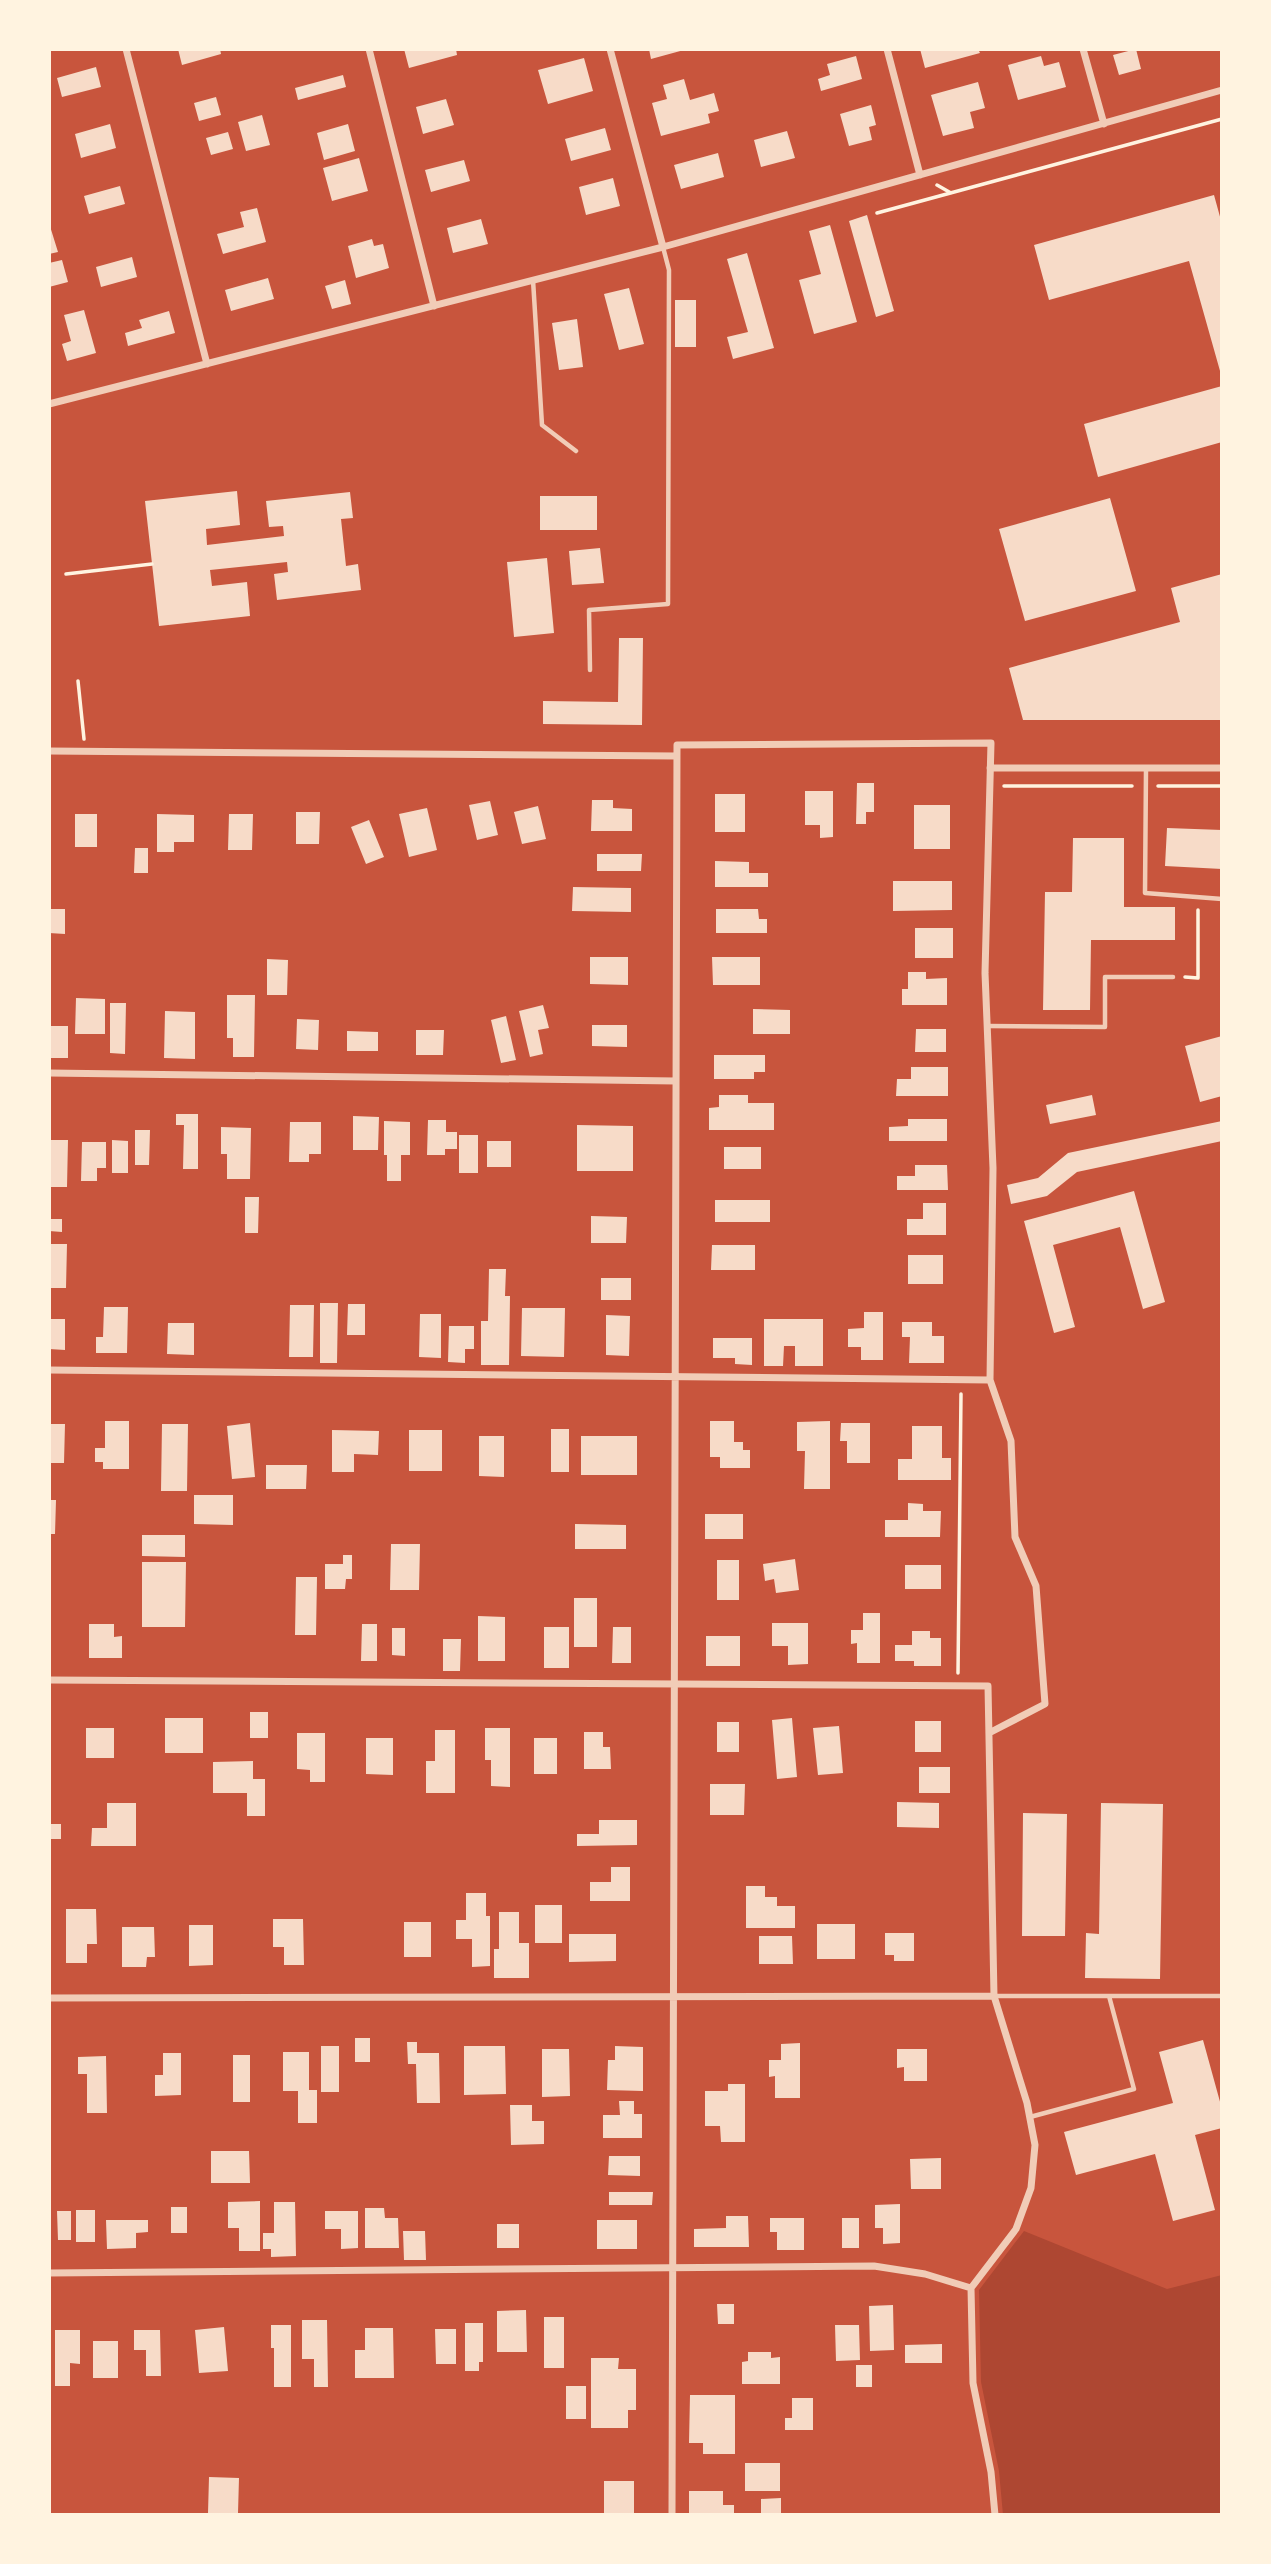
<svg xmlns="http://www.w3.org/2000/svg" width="1271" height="2564" font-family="'Alegreya Sans',sans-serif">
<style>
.green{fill:#ae4732}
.building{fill:#f7dbc8}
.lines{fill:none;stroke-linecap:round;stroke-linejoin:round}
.path{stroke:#fff3e0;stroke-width:3.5}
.service{stroke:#f1ccb7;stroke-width:4.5}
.minor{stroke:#f1ccb7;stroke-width:7}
</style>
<rect width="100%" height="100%" fill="#c8553d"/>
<path class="green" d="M1024,2231L1167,2289L1222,2275V2515H1003L999,2471L981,2382L979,2290Z"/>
<path class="building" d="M178,49H220L221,54L182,65Z
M404,49H456L457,55L409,68Z
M649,49H684V50L651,59Z
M920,49H978L980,53L925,68Z
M1136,49L1141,69L1119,75L1113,55Z
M856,56L862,79L821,91L818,79L830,75L827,64Z
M1041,56L1044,66L1059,62L1066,87L1018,100L1008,65Z
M584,58L593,91L548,104L538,70Z
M96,67L101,87L62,97L57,78Z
M343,75L346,87L298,100L295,88Z
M684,79L690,100L714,93L719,111L708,114L710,123L661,136L652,103L667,99L663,85Z
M978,82L985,108L970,112L974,128L943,136L931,95Z
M216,97L221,115L199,121L194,103Z
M446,99L454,125L423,134L416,107Z
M871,105L876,125L869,127L872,140L849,146L840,114Z
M262,115L270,145L246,151L238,122Z
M110,124L116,148L81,158L75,134Z
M348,124L355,151L324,160L317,133Z
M605,128L611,150L571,161L565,139Z
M787,131L795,158L761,167L754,140Z
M228,132L233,149L211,155L206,138Z
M718,153L724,177L681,189L674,165Z
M359,158L368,191L332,201L323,168Z
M464,160L470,181L431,192L425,170Z
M613,178L620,206L586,215L579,187Z
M120,186L125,204L89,214L84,196Z
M1214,195L1222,224V378L1189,261L1049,300L1034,245Z
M257,208L266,242L223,254L217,234L244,227L240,212Z
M867,215L894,311L876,317L849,221Z
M481,219L488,244L453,253L447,228Z
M49,223L58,252L49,254Z
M830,225L857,322L814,334L799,280L821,274L809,231Z
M372,239L374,246L383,244L389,268L356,278L348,246Z
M747,253L774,348L733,359L727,337L748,332L727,259Z
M132,257L137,277L101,287L96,267Z
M62,260L68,282L49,287V263Z
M268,278L274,299L231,311L225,290Z
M345,280L351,304L332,309L325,286Z
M629,288L644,344L619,350L604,294Z
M675,300H696V347H675Z
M84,310L96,353L67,361L62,344L71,341L64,315Z
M169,311L175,333L128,346L125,333L142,328L139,320Z
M577,319L583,367L559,370L552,323Z
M1222,386V442L1098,477L1084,424Z
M237,491L240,525L206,529L207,545L284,536L283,526L269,527L266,501L350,492L353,518L341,519L346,566L358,564L361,590L277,600L274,574L288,572L287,562L210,570L212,586L247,582L250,616L159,626L145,501Z
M540,496H597V530H540Z
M1110,498L1136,591L1025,621L999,529Z
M600,548L604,583L572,585L569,551Z
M547,558L554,633L514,637L507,562Z
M1222,574V720H1023L1009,668L1180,622L1171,588Z
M619,638H643L642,725L543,724V701L618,702Z
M857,783H874V812H866V824H856Z
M805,791H833V837L820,838V825H805Z
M715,794H745V832H715Z
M592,800H613V808L632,809V831H591Z
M490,801L498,835L477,840L469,805Z
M914,805H950V849H914Z
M538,806L546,839L522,844L514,812Z
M427,808L437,850L409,857L399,814Z
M296,812H320L319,844H296Z
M75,814H97V847H75Z
M157,814L194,815V842H174V852H157Z
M229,814H253L252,850H228Z
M369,820L384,857L366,864L351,827Z
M1167,828L1222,830V869L1165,866Z
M1073,838H1124V907H1175V940H1091L1090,1010H1043L1045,892H1072Z
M135,848H148V873H134Z
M597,854H642L641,871H597Z
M715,861L749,862V873H768V887H715Z
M893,881H952V910L893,911Z
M573,887L631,888V912L572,911Z
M49,909H65V934L49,933Z
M716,909H758L759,919H767V933H716Z
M915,928H953V958H915Z
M590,957H628V985L590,984Z
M712,957H760V985H713Z
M267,959L288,960L287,995H267Z
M908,972H926V979L947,978V1005H902V989H908Z
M227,995H255L254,1057H233V1038H227Z
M76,998L105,999V1034H75Z
M110,1003H126L125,1054L110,1053Z
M543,1005L549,1028L538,1030L543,1054L530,1057L519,1011Z
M753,1009L790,1010V1034H753Z
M165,1011L195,1012V1059L164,1058Z
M506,1016L516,1060L501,1063L491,1020Z
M297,1019L319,1020L318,1050L296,1049Z
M592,1025H627V1047L592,1046Z
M49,1026H68V1058H49Z
M916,1029H946V1052H915Z
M416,1030H444L443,1055H416Z
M347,1031L378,1032V1051H347Z
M1222,1036V1096L1200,1102L1185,1046Z
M714,1055H765V1072H754V1079H714Z
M911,1067H948V1096H896L897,1079H911Z
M719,1095H748V1103H774V1130H709V1108L719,1107Z
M1092,1095L1096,1115L1050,1124L1046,1105Z
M176,1114H198V1169H183L184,1125H176Z
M353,1116L379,1117L378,1150H353Z
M908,1119H947V1141H889V1127L908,1126Z
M428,1120H446V1132H457V1149H445V1155H427Z
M384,1121L410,1122V1155H401V1181H387V1155H384Z
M1222,1121V1141L1077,1172L1047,1196L1011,1204L1007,1185L1038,1178L1068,1153Z
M290,1122H321V1154H309V1162H289Z
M577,1125L633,1126V1171H577Z
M221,1127L251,1128L250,1179H227V1154H221Z
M135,1130H150L149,1165H135Z
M459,1135H478V1173H459Z
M49,1140H68L67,1187H49Z
M112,1140L128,1141V1173H112Z
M487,1141H511V1167H487Z
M82,1142H106V1168H97V1181H81Z
M724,1147H761V1169H724Z
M915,1165H947L948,1190H897V1176H915Z
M1134,1191L1165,1302L1143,1309L1120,1227L1053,1245L1075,1327L1054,1333L1024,1221Z
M245,1197H259L258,1233H245Z
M715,1200H770V1222H715Z
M923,1203H946V1235H907V1219H923Z
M591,1216L627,1217L626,1243H591Z
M49,1219H62V1232L49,1231Z
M49,1244H67L66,1288H49Z
M712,1245H755V1270H711Z
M908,1255H943V1284H908Z
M489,1269H506L505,1296H510L509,1365H481V1321H488Z
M601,1278H631V1300H601Z
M320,1303H338L337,1363H320Z
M348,1304H365V1335H347Z
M290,1305H314L313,1357H289Z
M104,1307H128L127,1353H96V1337H103Z
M522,1308H565L564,1357L521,1356Z
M864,1312H883V1360H861V1347H848V1329L864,1328Z
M420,1314H441V1358L419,1357Z
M606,1315L630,1316L629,1356L606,1355Z
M49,1319H65V1350L49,1349Z
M764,1319H823V1366H795V1346H784L783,1366H764Z
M902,1322H932V1336H944V1363H909L910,1337H902Z
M168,1323H194V1355L167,1354Z
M449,1326H474V1349H465V1363L448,1362Z
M713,1338H752V1365L735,1364V1358H713Z
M105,1421H129V1469H103V1462H95V1448H105Z
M710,1421H734V1442H743V1450H750V1468H720V1457H710Z
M830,1421V1489H804L805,1451H797V1422Z
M250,1423L255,1477L232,1479L227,1426Z
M841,1423H870V1463H847V1441H840Z
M49,1424H65L64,1463H49Z
M162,1424H188L187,1491H161Z
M912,1426H942V1458H951V1480H898V1459H912Z
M551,1429H569V1472H551Z
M332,1430L379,1431L378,1455L354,1454V1472H332Z
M409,1430H442V1471H409Z
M479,1436H504V1477L479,1476Z
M581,1436H637V1475H581Z
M266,1465H307L306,1489H266Z
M194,1495H233V1525L194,1524Z
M49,1500H56L55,1534H49Z
M908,1503L923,1504V1511H941L940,1537H885V1520H908Z
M705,1514H743V1539H705Z
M575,1524L626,1525V1549H575Z
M142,1535H185V1557L142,1556Z
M391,1544H420L419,1590H390Z
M343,1555H352V1579H346L345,1589H325V1564H343Z
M795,1559L799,1590L776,1593L774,1579L765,1581L763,1564Z
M717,1560H739V1600H717Z
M142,1562H186L185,1627H142Z
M905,1565H941V1589H905Z
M296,1577H317L316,1635H295Z
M574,1598H597V1647H574Z
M863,1613H880V1663H857V1643L851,1644V1630H863Z
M478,1616L505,1617V1661H478Z
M772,1623H808V1664L788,1665V1646H772Z
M89,1624H114V1637L122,1636V1658H89Z
M362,1624H377V1661H361Z
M544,1627H569V1668H544Z
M613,1627H631V1663H612Z
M392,1628H405V1656L392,1655Z
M912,1631H930V1638H941V1666H914V1661H895V1645H912Z
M706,1636H740V1666H706Z
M443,1639H461L460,1671H443Z
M250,1712H268V1738H250Z
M165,1718H203V1753H165Z
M792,1718L797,1777L777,1779L772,1720Z
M915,1721H941V1752H915Z
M717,1722H739V1752H717Z
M839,1726L843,1773L818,1775L813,1728Z
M86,1728H114V1758H86Z
M485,1728H510V1787L491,1786V1760H485Z
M435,1730H455V1793H426V1761H435Z
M584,1732H603V1747H610L611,1769H584Z
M297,1733H325V1782H310V1770L297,1769Z
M366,1738H393V1775L366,1774Z
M534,1738H557V1774H534Z
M253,1761V1779H265V1816H247V1793H213V1762Z
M919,1767H950V1793H919Z
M710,1784H745L744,1815H710Z
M897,1802L939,1803V1828L897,1827Z
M107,1803H136V1846H91L92,1828H107Z
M1101,1803L1163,1804L1160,1979L1085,1978L1086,1933L1099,1934Z
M1023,1813L1067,1814L1065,1936H1022Z
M599,1820H637V1845L577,1846V1834H599Z
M49,1824H61V1839H49Z
M611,1867H630V1901H590V1882H611Z
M746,1886H765V1897H777V1906H795V1928H746Z
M466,1893H486V1916H490V1966L472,1967V1939H456V1920H466Z
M535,1905H562V1943H535Z
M66,1909H96L97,1944H87V1963H66Z
M499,1912H519V1943H529V1978H494V1949H499Z
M273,1919H303L304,1965H284V1947H273Z
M404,1922H431V1957H404Z
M817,1924H855V1959H817Z
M189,1925H213V1965L189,1966Z
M122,1927H154L155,1957H147L146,1967H122Z
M885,1933H914V1961H894V1955H885Z
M569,1934H616V1961L569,1962Z
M759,1936H792L793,1964H759Z
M355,2038H370V2062H355Z
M1203,2040L1222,2109V2128L1195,2135L1215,2210L1173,2221L1155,2154L1076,2175L1064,2132L1173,2103L1159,2052Z
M407,2042H417V2053H439L440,2103H417L416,2064H408Z
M800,2043V2098H775V2076L769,2077V2060H781V2044Z
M321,2046H339V2092H321Z
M464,2046H505L506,2094L464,2095Z
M615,2046L643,2047V2091L607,2090L608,2060H615Z
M542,2049H569L570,2096L542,2097Z
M897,2049H927V2081H904V2067L897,2068Z
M283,2052H309V2090H317V2123H298V2091H283Z
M163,2053H181V2095L155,2096V2075H163Z
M233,2055H250V2102H233Z
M106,2056L107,2113H87V2074H78V2057Z
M728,2084H745V2142H721L720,2126H705V2091H728Z
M619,2101H634V2114H642V2138H603V2115H620Z
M510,2105H532V2121H544V2144L511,2145Z
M211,2151H249L250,2183H211Z
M609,2156H640V2176L608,2175Z
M941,2158V2189H911L910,2159Z
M609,2192H653L652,2205H609Z
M260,2201V2251H239V2228H228V2202Z
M274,2202H295L296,2256L271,2257V2249H263V2233H274Z
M900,2204V2243L883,2244V2228H875V2205Z
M171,2207H187V2233H171Z
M365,2208H384L385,2218H398L399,2248H365Z
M76,2210H95V2242H76Z
M57,2211H71V2240H58Z
M325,2211H358V2248L341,2249V2229H325Z
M726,2216H748L749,2247H694V2229L726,2228Z
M770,2218H804V2250H777V2232H770Z
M842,2218H859V2248H842Z
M106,2220H148V2232L136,2233V2248L107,2249Z
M597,2220H637V2249H597Z
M497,2224H519V2248H497Z
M403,2231H425L426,2260H404Z
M717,2304H734V2324H718Z
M893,2305L894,2350L870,2351L869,2306Z
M526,2310L527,2352H497V2311Z
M544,2317H564V2368H544Z
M302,2320H327L328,2387H314V2359H302Z
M465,2323H483V2362H479V2371H465Z
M271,2325H291V2387H274V2348H271Z
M835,2325H859L860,2360L836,2361Z
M224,2327L228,2371L199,2373L195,2330Z
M365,2328H393L394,2378H355V2350H365Z
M435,2329H456V2364H436Z
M55,2330H80V2364L70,2363V2386H55Z
M134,2330H160L161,2376H146V2350H134Z
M93,2341H118V2378H93Z
M942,2344V2363H905V2345Z
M748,2352H771V2358L780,2357V2384H742V2362L748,2361Z
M591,2358H619L618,2369H636V2410H628V2428H591Z
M856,2365H872V2387H856Z
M566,2386H586V2419H566Z
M690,2395H735V2454H703V2443H689Z
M792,2398H813V2430H785V2418H792Z
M745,2463H780V2491H745Z
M209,2477L239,2478L238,2513H208Z
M604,2481H634V2515H604Z
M689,2491H723V2505H734V2515H689Z
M781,2498V2515H761V2499Z"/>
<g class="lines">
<path class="path" d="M937,185L951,193
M877,213L1222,119
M66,574L152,564
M78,681L84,739
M1004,786H1132
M1158,786H1222
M1185,977L1198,978V910
M958,1673L961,1394"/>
<path class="service" d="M533,280L542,425L576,451
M590,670L589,610L668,604L669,270L663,247
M1146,769L1145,893L1222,899
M987,1026L1105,1027V977H1173
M994,1996H1222
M1030,2117L1134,2089L1109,1996"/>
<path class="minor" d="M126,49L207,364
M369,49L434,306
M610,49L663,247
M887,49L920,175
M1083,49L1104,124
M49,404L663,247L1222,90
M49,751L677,756
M990,768H1222
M49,1073L676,1081
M49,1370L990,1380
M49,1680L988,1686L994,1996L1027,2103L1035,2145L1031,2188L1016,2229L971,2288L973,2383L991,2472L995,2515
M49,1998L994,1996
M49,2273L874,2266L925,2274L971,2288
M672,2515L677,745L991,743L985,973L993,1168L990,1380L1011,1441L1015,1537L1036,1586L1045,1704L989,1733"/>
</g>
<rect width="1271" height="2564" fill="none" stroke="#fff3e0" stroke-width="102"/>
</svg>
